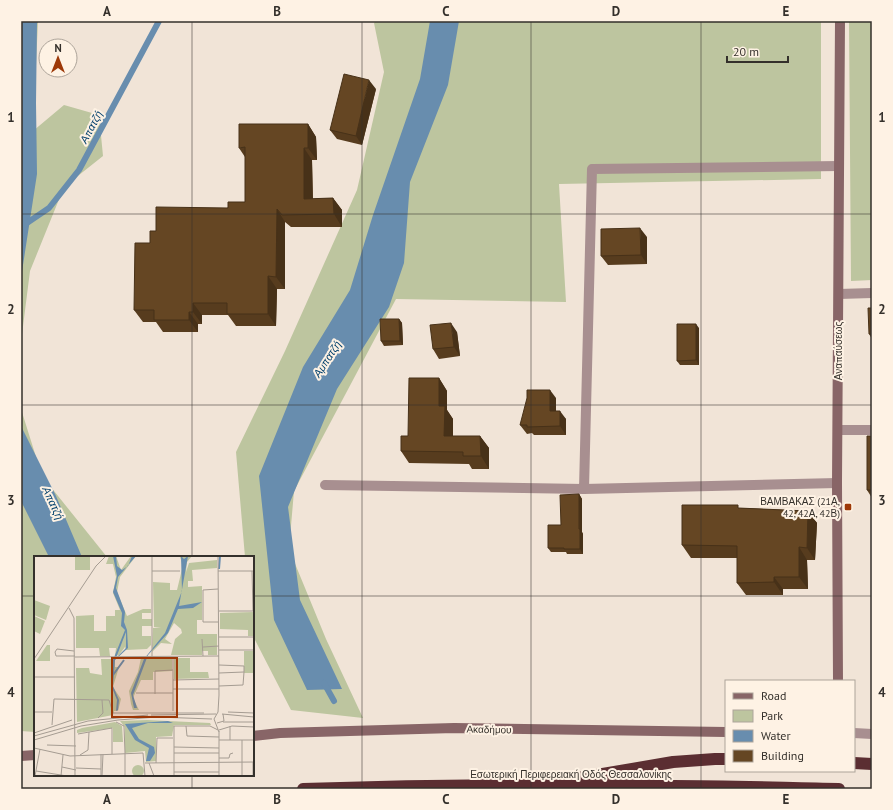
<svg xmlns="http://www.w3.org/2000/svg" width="893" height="810" font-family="'PT Sans',sans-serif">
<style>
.green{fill:#bdc59f}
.water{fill:#688dae}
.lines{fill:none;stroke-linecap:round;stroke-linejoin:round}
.stream{stroke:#688dae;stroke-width:6}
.street{stroke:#a88f90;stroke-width:10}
.secondary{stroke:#886567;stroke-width:10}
.highway{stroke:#5b2e32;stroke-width:12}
.wall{fill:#573c1e}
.shaded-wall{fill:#473118}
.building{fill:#654623;stroke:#473118}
.grid{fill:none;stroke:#34302b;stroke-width:1;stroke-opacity:0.55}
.poi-dot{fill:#9d3807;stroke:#fef2e4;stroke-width:1.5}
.labels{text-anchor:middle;stroke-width:4;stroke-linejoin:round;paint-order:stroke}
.street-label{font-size:10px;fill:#34302b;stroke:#fef2e4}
.poi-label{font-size:10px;fill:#34302b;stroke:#fef2e4;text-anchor:end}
.water-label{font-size:11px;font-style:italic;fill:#003f6c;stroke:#fef2e4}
.inset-river{fill:none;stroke:#688dae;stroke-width:2}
.inset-road{fill:none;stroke:#a59c92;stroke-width:1}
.view{fill:#9d3807;fill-opacity:0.15;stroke:#9d3807;stroke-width:2}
.inset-edge{fill:none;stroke:#34302b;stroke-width:2}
.neatline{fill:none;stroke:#34302b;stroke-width:1.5}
.grid-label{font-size:13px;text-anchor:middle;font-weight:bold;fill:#34302b}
</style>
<rect width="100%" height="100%" fill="#f1e4d7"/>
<path class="green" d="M21,21H38L33,131L64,105L99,115L103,156L64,187L30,271L21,342Z
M376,21H821V179L559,184L566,302L396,299L294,491L289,549L326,639L363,718L291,710L253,636V557H245L236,452L285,351L357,190L384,72L374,23Z
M849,21H872V280L851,281Z
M21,409L42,476L107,557H35V732L21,731Z"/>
<path class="water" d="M21,21H39L37,23L36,103L37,174L21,278Z
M430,21H459L448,85L410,182L404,263L389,307L337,389L288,507L300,600L342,689L307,690L274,620L259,476L303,367L350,290L373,215L420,79Z
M21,426L56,496L82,557H49L21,501Z"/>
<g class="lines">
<path class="stream" d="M21,227L49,208L79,170L159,21
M324,683L334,701"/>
<path class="street" d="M839,294L872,293
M838,430H872
M325,485L584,489L837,483
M584,489L592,169L839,166
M854,733L872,734"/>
<path class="secondary" d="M838,681L837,483L840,21
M253,736L280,733L454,728L726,732
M21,756L35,755"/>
<path class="highway" d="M854,763L872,764
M573,779L673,762L715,759H726
M303,789C426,785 550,784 673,786C728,786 784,788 839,789"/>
</g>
<path class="wall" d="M376,89L362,145L337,139L330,130Z
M308,124L316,137L317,160H312L313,199L333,198L342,210V227H291L285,222V289H277L276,326H236L228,315H202V324H198V332H163L156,322H143L134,310L150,243L156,231L245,202V157L239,148Z
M647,237V264L608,265L601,256Z
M872,308V339L869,334Z
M399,319L402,323L403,345L384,346L381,341Z
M699,328V365H680L677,361Z
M457,332L460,356L439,359L433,349Z
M439,378L447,391V410L453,419V436H480L489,448V469H472L469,464L409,463L401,451Z
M556,398V411L566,419V435H534L532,433L527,434L520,425Z
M872,436V498L867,490Z
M579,494L582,499V532L583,534V554H567L566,552H551L548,548Z
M741,508L808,511L817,523L815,560H807L808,589H783V595H746L737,583V558H691L682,545Z"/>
<path class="shaded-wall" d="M369,80L376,89L362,145L356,136Z
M308,124L316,137L317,160L308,148Z
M304,148L312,160L313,211L304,199Z
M333,198L342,210V227L334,214Z
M277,209L285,222V289L276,277Z
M640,228L647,237V264L641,255Z
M268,276L277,289L276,326L268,314Z
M193,303L202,315V324L193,312Z
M189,312L198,324V332L189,320Z
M399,319L402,323L403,345L400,341Z
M451,323L457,332L460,356L454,347Z
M696,324L699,328V365L696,360Z
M439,378L447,391V410L453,419V448L444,436L439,406Z
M550,390L556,398V419L550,411Z
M560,411L566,419V435L560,426Z
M480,436L489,448V469L481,456Z
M579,494L582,499V532L583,534V554L580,549Z
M808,511L817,523L815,560L807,548Z
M799,547L807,560L808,589L799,577Z
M774,577L783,589V595L774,582Z"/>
<path class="building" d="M344,74L369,80L356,136L330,130Z
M239,124H308V148H304V199L333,198L334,214L282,215L277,209L276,277L268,276V314H227V303H193V312H189V320H154V310H134L135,243H150V231H156V207L228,208V202H245V147L239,148Z
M640,228L641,255L601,256V229Z
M868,308H872V334H869Z
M380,319H399L400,341H381Z
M451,323L454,347L433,349L430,325Z
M677,324H696V360L677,361Z
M409,378H439V406H445L444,436H480L481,456H463V452L401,451V436H408Z
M527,390H550V411H560V426L527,427V425H520L527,398Z
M867,436H872V490H867Z
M579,494V529H580V549H564V548H548V525H561L560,495Z
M682,505H738V508L808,511L807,548L799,547V577H774V582L737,583V546L682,545Z"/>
<path class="grid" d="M192,21V557M362,21V789M531,21V789M701,21V789M21,214H872M21,405H872M21,596H35M253,596H872M192,775V789"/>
<rect class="poi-dot" x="844" y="503" width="8" height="8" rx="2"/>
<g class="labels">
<g class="street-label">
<text transform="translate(838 351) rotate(-90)" y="4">Αναπαύσεως</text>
<text transform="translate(489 729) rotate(1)" y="4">Ακαδήμου</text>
<text x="571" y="778">Εσωτερική Περιφερειακή Οδός Θεσσαλονίκης</text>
</g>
<g class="poi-label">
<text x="840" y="505">ΒΑΜΒΑΚΑΣ (21Α,<tspan x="840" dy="12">42, 42Α, 42Β)</tspan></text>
</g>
<g class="water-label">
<text transform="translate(91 127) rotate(-62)" y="4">Απατζή</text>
<text transform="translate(327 359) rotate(-57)" y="4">Αμπατζή</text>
<text transform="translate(53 503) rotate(65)" y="4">Απατζή</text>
</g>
</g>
<g transform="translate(34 556)">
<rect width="220" height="220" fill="#f1e4d7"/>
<path d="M41,0H56V14H41ZM75,0H82L87,14L97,0H102L86,21L83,36L93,60L109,53H117V57H108V63H118V70H108V80H117V89L113,93L92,94L91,91L85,99L81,100L82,92H75L76,100H66L65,92H42V60L60,59V75H72V60H81V54H86L79,37L82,21L79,8H72ZM138,0H158L153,6L152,16L155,7L183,4V12L158,14L159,25H154V31L168,30V64H163V78H183V99H174V95H168V99H137L141,83L148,77L147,73L140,67L131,83L138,88L127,87L118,96L119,72H127L120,71L119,26L136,27V34H143L149,9L146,1ZM0,44L16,50L12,64L0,59ZM220,56V80H214V74L186,73V57ZM0,60L11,65L6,78L0,75ZM13,89H16V105H2ZM210,95H220V117H210ZM107,102L138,103V115L119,116V124H107L99,142L105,154H99L97,148L95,135L104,116ZM140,102H156V116H174L175,122L140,123ZM67,103H81V111H85L79,131L87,143L84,155H80L79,159L43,166L42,112H55L56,117L68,119ZM113,164L176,167L177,169H140L138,180L122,181V205L112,206L111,195L91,197V171L86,165ZM81,166L88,170L89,186H79V172L43,177V174L48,172ZM98 215a6 6 0 1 1 12 0a6 6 0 1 1-12 0Z" fill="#bdc59f"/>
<path d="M79,0H82L83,10L88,14L94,10L98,0H102L84,21L82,32L91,56L90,66L93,74L94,92L81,104L79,130L85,144L84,154L82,155L83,144L77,129L79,104L91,74L87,70L88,57L79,36L83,20ZM92,75V92L82,102L92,76ZM147,0L150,3L154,0L145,50L168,46L159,52L144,53L134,77L114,99L99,139L103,152H100L97,137L110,103L131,77L148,35ZM134,165L139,167H114L98,172L105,183L120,191L121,197L116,205H112L115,192L101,184L91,168Z" fill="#688dae" fill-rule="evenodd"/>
<path class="inset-river" d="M185,13L186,0M79,119L90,104"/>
<path class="inset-road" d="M118,0V101M184,0L185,139L184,156L180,163L185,176M118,15H146M184,15H220M184,33L169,34V66H184M35,52L40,62L41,220M185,55H219L218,15M185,81H220M168,83L169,100M169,91L185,90M185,94H220M40,95L23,93L21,96L22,100H41M41,101L185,100M0,103L62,10L72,0M185,109L210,110V116L209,129L185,130M185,117L210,116M0,121H41M139,124L185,123M139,133H185M102,137H139M121,138V115L139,114M139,155V101M0,156H18M194,156L220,157M188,158L220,161M117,159L182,158M64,162L69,157L68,144M82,166L90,170L91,197M189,166H220M183,167L190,165L189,158M18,169L20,143L75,144L79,157H170M152,170L153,180L185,181M196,170V184M185,174L198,170L220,171M0,177L38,164M44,178L78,172V198M0,180L54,165L114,159M0,184L47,170L84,164L123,161L178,163M185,184H220M208,184V220M13,189L42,190M140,191L185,192M0,192L36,200L109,197L111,220M91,197V220M140,197H185M46,199L54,194L55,176M185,202H195L196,198L199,197M219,206V220M111,207L220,206M115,207L120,220M122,207L123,182H139M28,211L42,214M42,212L67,213M2,215L33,220M140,216H185M1,220L6,193M27,220L29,199M67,220V198M68,220L69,198M140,220V170H176L184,174M185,220V175"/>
<path class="view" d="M78,102H143V161H78Z"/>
<rect width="220" height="220" class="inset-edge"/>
</g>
<rect width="893" height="810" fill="none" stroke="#fef2e4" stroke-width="44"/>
<rect x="725" y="680" width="130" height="92" fill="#fef2e4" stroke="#ada49a"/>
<rect x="733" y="693" width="20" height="6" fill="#886567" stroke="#ada49a"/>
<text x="761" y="700" font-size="12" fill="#34302b">Road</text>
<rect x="733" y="710" width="20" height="12" fill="#bdc59f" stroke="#ada49a"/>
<text x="761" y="720" font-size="12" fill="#34302b">Park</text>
<rect x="733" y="730" width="20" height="12" fill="#688dae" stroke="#ada49a"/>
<text x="761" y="740" font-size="12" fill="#34302b">Water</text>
<rect x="733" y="750" width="20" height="12" fill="#654623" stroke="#ada49a"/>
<text x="761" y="760" font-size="12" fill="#34302b">Building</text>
<g transform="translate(58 58)"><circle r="19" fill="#fef2e4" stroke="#ada49a"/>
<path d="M0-3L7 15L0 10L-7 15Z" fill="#9d3807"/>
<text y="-6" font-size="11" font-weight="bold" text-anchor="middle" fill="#34302b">N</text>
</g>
<path d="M727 56v6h61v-6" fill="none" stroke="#34302b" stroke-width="2"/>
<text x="733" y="56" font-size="12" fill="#34302b" stroke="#fef2e4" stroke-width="3" paint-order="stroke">20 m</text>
<rect x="22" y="22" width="849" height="766" class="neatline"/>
<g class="grid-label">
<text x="107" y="16">A</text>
<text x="277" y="16">B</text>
<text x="446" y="16">C</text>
<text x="616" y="16">D</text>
<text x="786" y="16">E</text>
<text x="11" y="122">1</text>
<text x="882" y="122">1</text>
<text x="11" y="314">2</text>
<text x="882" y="314">2</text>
<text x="11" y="505">3</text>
<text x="882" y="505">3</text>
<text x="11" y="697">4</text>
<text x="882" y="697">4</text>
<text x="107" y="804">A</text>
<text x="277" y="804">B</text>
<text x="446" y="804">C</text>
<text x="616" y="804">D</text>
<text x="786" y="804">E</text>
</g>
</svg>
